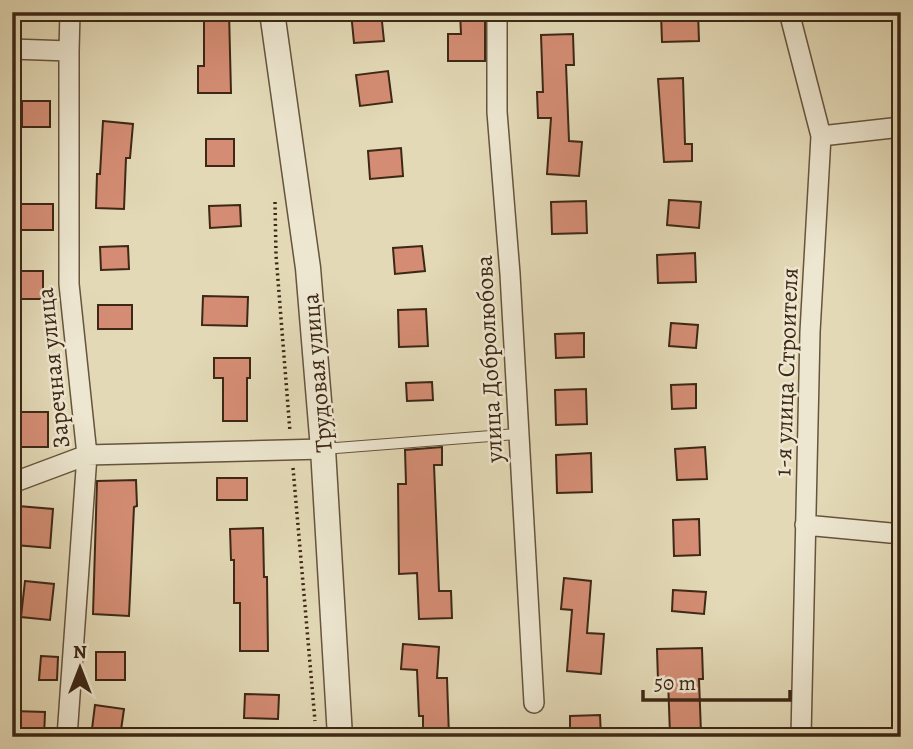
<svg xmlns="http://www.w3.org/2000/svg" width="913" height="749" font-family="Alegreya,serif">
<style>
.building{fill:#d48d74;stroke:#3d2715;stroke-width:2}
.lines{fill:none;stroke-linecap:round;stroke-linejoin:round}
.service-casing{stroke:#66543d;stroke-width:12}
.minor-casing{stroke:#66543d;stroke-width:22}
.tertiary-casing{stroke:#66543d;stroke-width:27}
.path{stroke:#3d2715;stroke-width:3.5;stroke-dasharray:2 3.5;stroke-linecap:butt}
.service{stroke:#ede6d0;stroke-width:10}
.minor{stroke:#ede6d0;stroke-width:19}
.tertiary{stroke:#ede6d0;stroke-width:24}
.labels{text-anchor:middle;stroke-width:5;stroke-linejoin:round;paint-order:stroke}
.street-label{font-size:24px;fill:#3d2715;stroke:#ede6d0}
</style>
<rect width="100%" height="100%" fill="#e3d9b6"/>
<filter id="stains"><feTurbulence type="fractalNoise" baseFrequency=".00286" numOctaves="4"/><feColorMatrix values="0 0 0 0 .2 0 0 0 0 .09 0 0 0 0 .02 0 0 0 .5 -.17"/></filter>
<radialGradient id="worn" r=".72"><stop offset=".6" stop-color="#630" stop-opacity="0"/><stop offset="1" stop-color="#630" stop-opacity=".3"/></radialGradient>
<path class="building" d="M204,12H229L231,93H198V66H204Z
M351,12H381L384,41L354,43Z
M460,12H485V61H448V34H461Z
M698,12L699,41L662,42L661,14Z
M573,34L574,65H566L569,141L582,142L579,176L547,174L551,118H538L537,92H543L541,35Z
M388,71L392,102L360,106L356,75Z
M683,78L685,144H692V161L664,162L658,79Z
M22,101H50V127H22Z
M103,121L133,124L130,158H126L124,209L96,208L97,174H100Z
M206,139H234V166H206Z
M401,148L403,176L370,179L368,151Z
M669,200L701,202L699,228L667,225Z
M586,201L587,233L552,234L551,202Z
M20,204H53V230H20Z
M240,205L241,226L210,228L209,206Z
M128,246L129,269L101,270L100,247Z
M422,246L425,271L395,274L393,248Z
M695,253L696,282L658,283L657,255Z
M19,271H43V299H19Z
M203,296L248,297L247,326L202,325Z
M98,305H132V329H98Z
M426,309L428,346L399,347L398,310Z
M671,323L698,325L696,348L669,346Z
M584,333V357L556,358L555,334Z
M214,358H250V378H247V421H223V378H214Z
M432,382L433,400L407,401L406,383Z
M696,384V408L672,409L671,385Z
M586,389L587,424L556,425L555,390Z
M16,412H48V447H16Z
M442,447V465H434L439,591H451L452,618L419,619L417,573L399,574L398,484H406L405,450Z
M705,447L707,479L677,480L675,449Z
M591,453L592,492L557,493L556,455Z
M217,478H247V500H217Z
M136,480L137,506L134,507L129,616L93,614L97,481Z
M18,506L53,509L50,548L15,545Z
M699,519L700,555L674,556L673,520Z
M263,528L264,577H267L268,651H240V603H234V560H231L230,529Z
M564,578L591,581L587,633L604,634L601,674L567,671L572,610L561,609Z
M25,581L54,584L50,620L21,617Z
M673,590L706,592L704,614L672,611Z
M403,644L439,647L437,678H447L449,737H423V716H419L417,670L401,669Z
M702,648L703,679H699L701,733L670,734L668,680L658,681L657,649Z
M96,652H125V680H96Z
M41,656L58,657L57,680H39Z
M245,694L279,695L278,719L244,718Z
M95,705L124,709L120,737H91Z
M13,711L45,712L44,737H12Z
M600,715L601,737H570V716Z"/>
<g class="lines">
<g class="service-casing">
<path id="service" d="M323,449L517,434"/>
</g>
<g class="minor-casing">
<path id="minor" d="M497,12V112L510,274L534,703
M789,12L821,136L810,332L801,737
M12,49L69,51V284L87,455L67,737
M69,51L70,12
M821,136L901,127
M12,483L87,455L323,449
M805,525L901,534"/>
</g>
<g class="tertiary-casing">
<path id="tertiary" d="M272,12L308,268L323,449L340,737"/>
</g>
<path class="path" d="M275,202L276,255L290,432
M293,468L315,721"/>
<use href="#service" class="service"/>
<use href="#minor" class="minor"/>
<use href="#tertiary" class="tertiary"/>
</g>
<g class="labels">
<g class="street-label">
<text transform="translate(489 359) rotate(-93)" y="8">улица Добролюбова</text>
<text transform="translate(53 368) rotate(-96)" y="8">Заречная улица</text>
<text transform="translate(786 372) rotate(-88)" y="8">1-я улица Строителя</text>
<text transform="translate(317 373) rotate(-95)" y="8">Трудовая улица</text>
</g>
</g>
<rect width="913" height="749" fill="none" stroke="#e3d9b6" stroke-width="42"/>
<rect x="14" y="14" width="885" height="721" fill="none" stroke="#3d2715" stroke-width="3.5"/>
<rect x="21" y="21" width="871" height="707" fill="none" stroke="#3d2715" stroke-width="2"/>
<g transform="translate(80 668)" stroke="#ede6d0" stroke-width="5" paint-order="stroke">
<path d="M0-5L12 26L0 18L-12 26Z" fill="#3d2715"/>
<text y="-10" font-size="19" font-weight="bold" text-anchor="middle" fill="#3d2715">N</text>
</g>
<path d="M643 690v10h147v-10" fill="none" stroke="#3d2715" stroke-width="3.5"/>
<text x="654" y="690" font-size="21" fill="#3d2715" stroke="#ede6d0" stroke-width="5" paint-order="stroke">50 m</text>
<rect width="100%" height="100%" filter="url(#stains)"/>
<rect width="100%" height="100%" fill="url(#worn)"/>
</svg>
